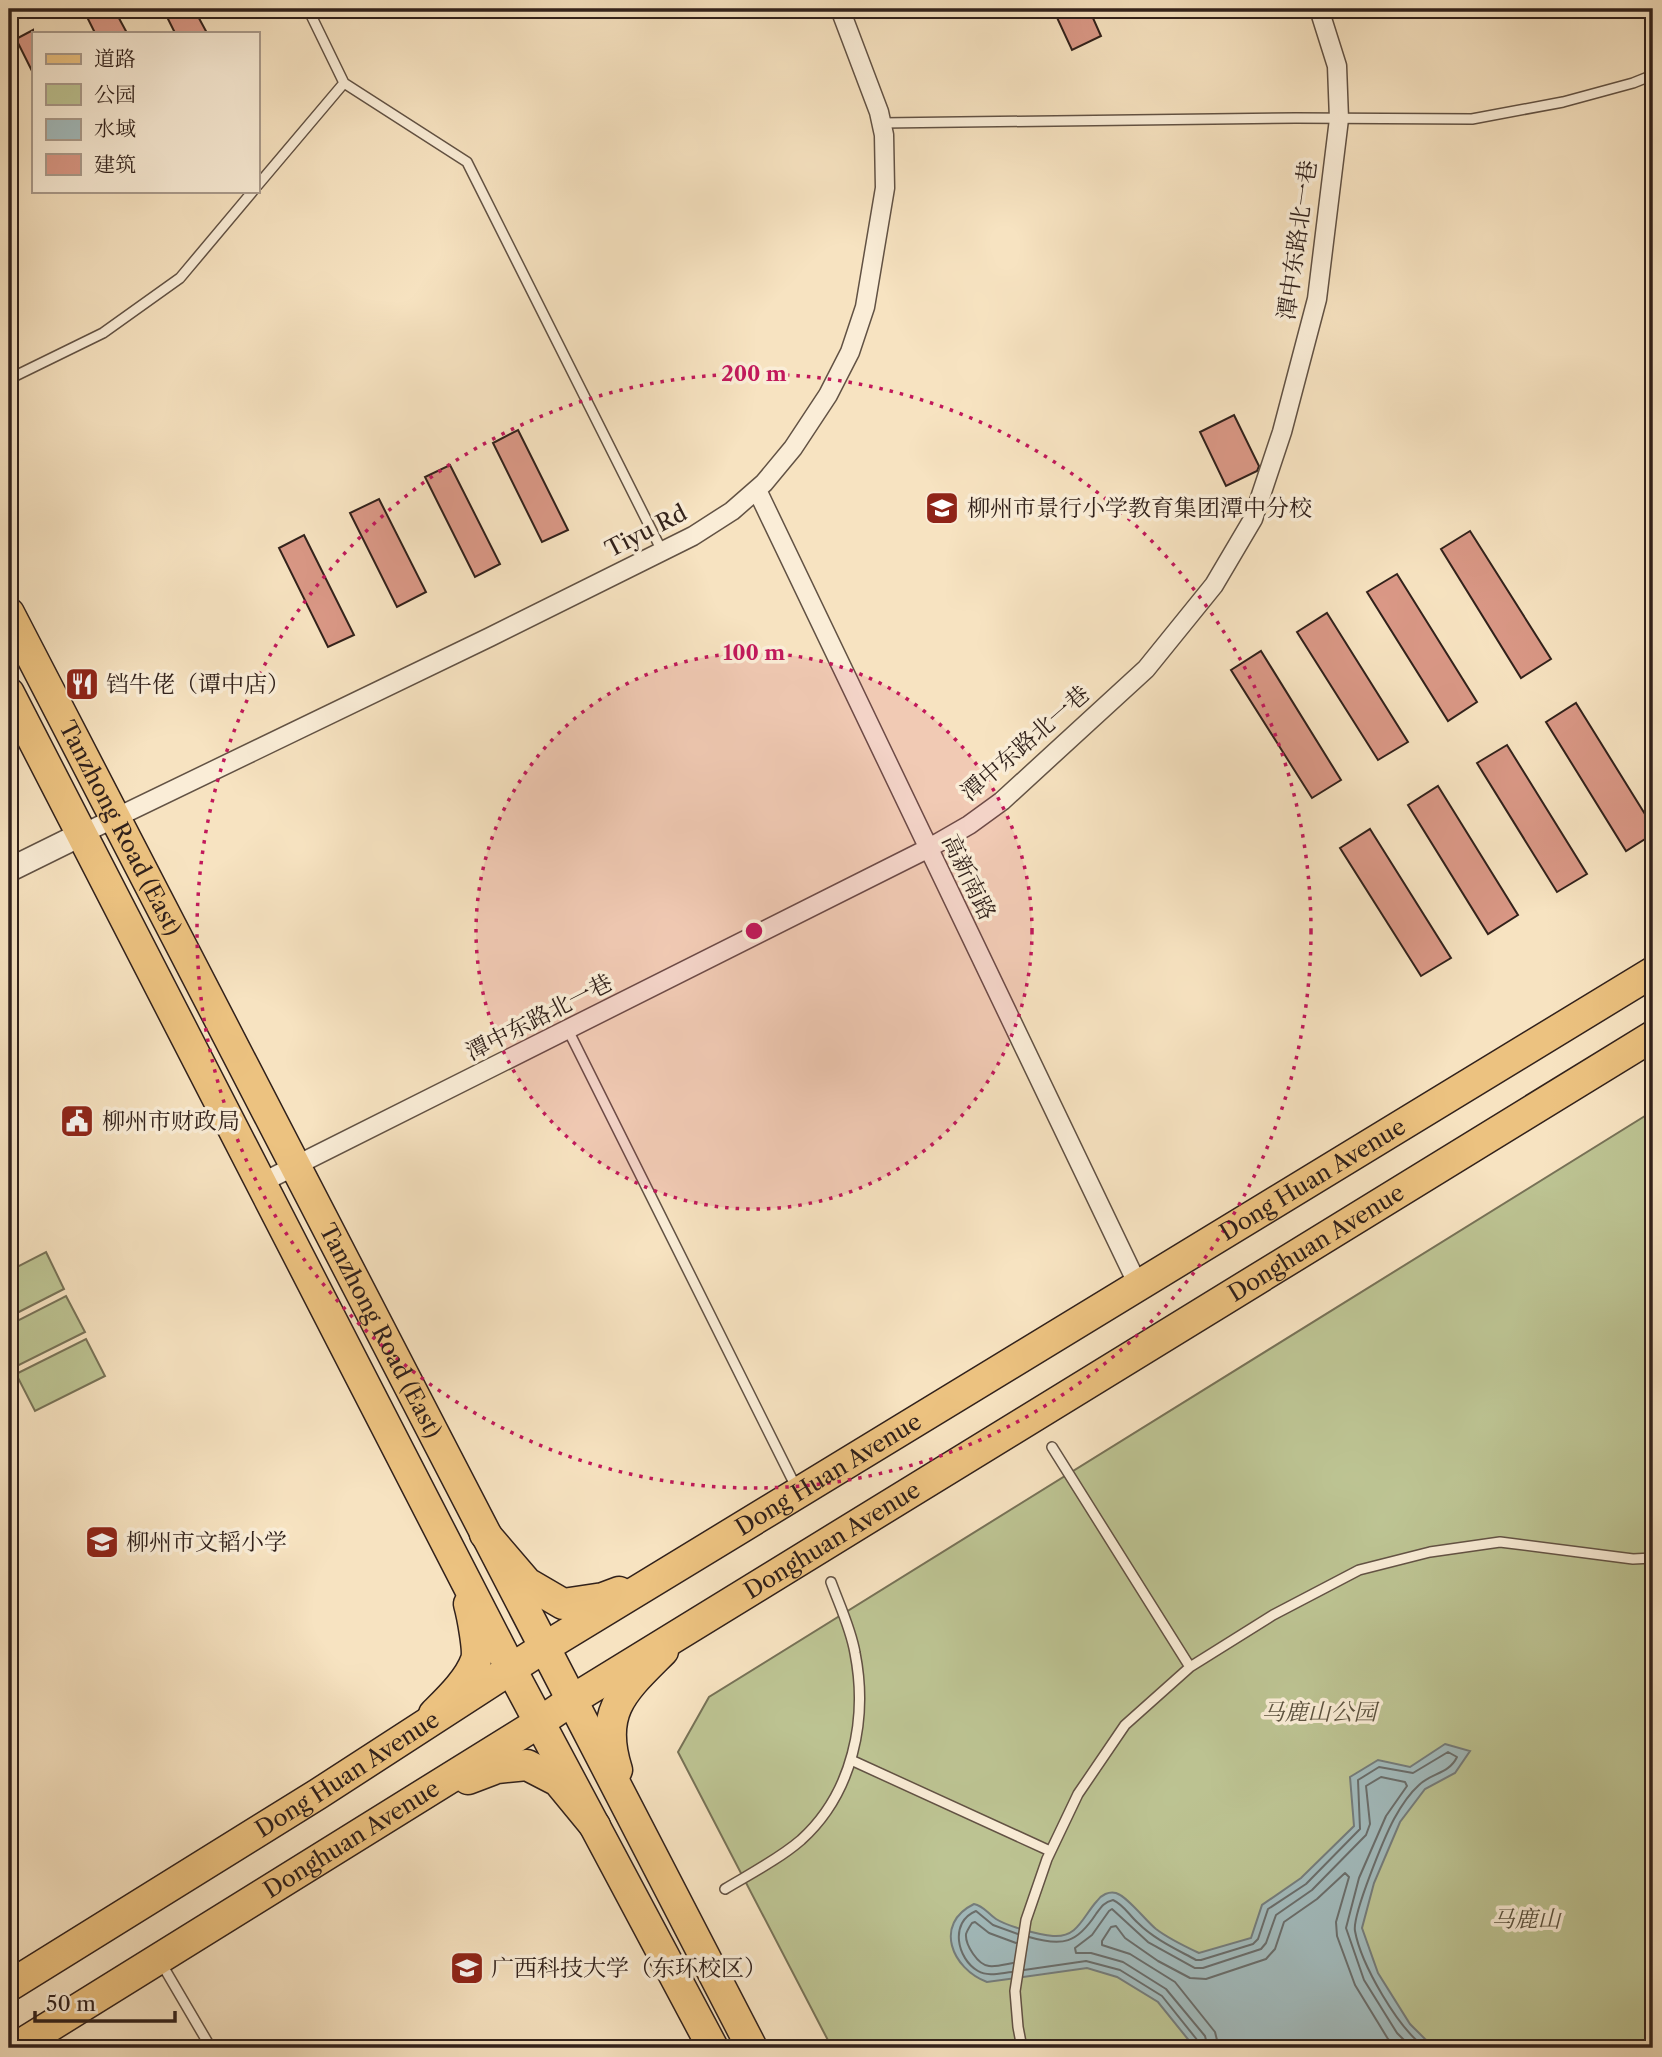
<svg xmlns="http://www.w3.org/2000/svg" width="1662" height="2057" font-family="'Libre Caslon Text','Noto Serif SC',serif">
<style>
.green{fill:#bdc493;stroke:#777257;stroke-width:2}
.water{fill:#a2bbbd;stroke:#757d7c;stroke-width:2}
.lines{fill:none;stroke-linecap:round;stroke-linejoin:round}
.shore{stroke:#6a6e6c;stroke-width:2}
.building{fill:#da9886;stroke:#31211b;stroke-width:2}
.service-casing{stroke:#625244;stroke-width:12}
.minor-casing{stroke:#625244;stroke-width:21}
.tertiary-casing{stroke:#625244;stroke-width:26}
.primary-casing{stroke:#31211b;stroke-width:33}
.trunk-casing{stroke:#31211b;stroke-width:33}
.service{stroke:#faedd7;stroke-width:9}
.minor{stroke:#faedd7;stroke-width:18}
.tertiary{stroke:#faedd7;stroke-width:23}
.primary{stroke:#ecc280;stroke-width:30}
.trunk{stroke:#ecc280;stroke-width:30}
.ring{fill:none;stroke:#c2185b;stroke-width:3.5;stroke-dasharray:3.5 7}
.labels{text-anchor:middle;stroke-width:7;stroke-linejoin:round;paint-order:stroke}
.street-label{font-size:23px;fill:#31211b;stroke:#faedd7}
.poi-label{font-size:23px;fill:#31211b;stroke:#faedd7;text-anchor:start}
.park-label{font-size:23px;font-style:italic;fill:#5b523f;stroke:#faedd7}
.centre{fill:#c2185b;stroke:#faedd7;stroke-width:3.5}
.ring-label{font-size:21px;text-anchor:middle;font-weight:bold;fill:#c2185b;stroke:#faedd7;stroke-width:7;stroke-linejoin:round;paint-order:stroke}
</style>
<rect width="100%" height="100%" fill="#f7e3c1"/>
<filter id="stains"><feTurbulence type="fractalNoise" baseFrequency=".00286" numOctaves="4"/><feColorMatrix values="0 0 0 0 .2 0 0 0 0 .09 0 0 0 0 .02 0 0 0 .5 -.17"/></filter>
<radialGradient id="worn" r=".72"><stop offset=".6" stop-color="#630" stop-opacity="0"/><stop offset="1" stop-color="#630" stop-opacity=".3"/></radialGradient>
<path class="green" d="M1653,1111V2048H832L678,1752L709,1697Z
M46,1252L64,1289L9,1317V1271Z
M66,1296L85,1332L15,1367L9,1356V1325Z
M86,1339L105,1376L35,1411L16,1374Z"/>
<path class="water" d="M1445,1744L1470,1751L1455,1773L1425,1789L1400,1822L1374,1883L1362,1928L1378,1973L1410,2024L1425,2039L1439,2048H1195L1158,2002L1117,1977L1087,1968L987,1982C952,1969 933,1924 974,1904C984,1906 987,1913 996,1919C1007,1926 1039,1935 1053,1936C1078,1938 1083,1916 1097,1901C1101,1895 1109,1891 1116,1893C1128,1897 1145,1920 1156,1929C1169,1939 1184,1946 1199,1953L1251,1938L1262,1905L1301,1878L1354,1826L1350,1777L1378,1760L1410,1767Z"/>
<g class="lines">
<path class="shore" d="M1029,1937C1063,1947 1077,1943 1096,1914C1101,1907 1104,1902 1113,1900C1124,1905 1129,1915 1138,1923C1154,1939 1176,1949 1196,1960H1201L1253,1944L1258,1939L1268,1909L1306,1884L1360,1829L1358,1780L1379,1767L1413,1773L1448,1752L1457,1757C1449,1774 1431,1773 1419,1785C1410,1793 1400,1808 1394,1819C1385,1836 1352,1915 1355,1931C1361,1964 1398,2029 1426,2048
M1013,1963C1006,1964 997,1967 989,1966C978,1965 965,1945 966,1934C967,1931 970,1926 972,1923L975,1922L989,1933L1016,1943
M1024,1970L1086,1961L1120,1970L1162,1996L1198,2041L1199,2048
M1012,1972C1001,1973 988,1977 978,1971C957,1959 949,1922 976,1911L993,1925L1018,1934
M1208,2048L1205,2036L1166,1989L1123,1962L1091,1953H1076L1075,1948L1092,1935L1109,1911L1112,1909L1148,1942L1195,1968H1203L1261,1949L1266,1943L1276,1915L1312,1890L1366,1835L1370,1824L1366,1786L1381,1777L1405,1782L1407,1786L1386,1816L1359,1878L1346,1928L1364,1980L1397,2033L1412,2048
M1219,2048L1215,2032L1175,1982L1130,1954L1102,1945V1941L1111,1927L1116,1926L1125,1938L1158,1961L1190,1978L1206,1979L1266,1959L1275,1949L1284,1922L1317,1899L1345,1873L1349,1877L1336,1922L1337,1936L1355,1985L1388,2039L1397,2048"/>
</g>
<path class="building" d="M83,9H114L127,33H95Z
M163,9H194L207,33H175Z
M1053,9H1089L1101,36L1072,50Z
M33,30V73L16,39Z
M1234,415L1259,466L1257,471L1226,486L1200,432Z
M518,430L568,530L542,542L493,443Z
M450,465L500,564L475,577L425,477Z
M379,499L426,592L397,607L350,513Z
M1470,531L1551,659L1521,678L1441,549Z
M304,535L354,635L328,647L279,548Z
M1397,574L1477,702L1448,721L1367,592Z
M1327,613L1408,742L1378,760L1297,632Z
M1261,651L1341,780L1312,798L1231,670Z
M1576,703L1653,827V834L1626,851L1546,722Z
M1507,745L1587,874L1557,892L1477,763Z
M1438,786L1518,915L1488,934L1408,805Z
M1370,829L1451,958L1421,976L1340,848Z"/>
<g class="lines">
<g class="service-casing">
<path id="service" d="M308,9L344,83L467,162L662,551
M882,123L1296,118L1472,119L1563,102L1633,83L1653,75
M257,186L344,83
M9,379L103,333L180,278L253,191
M568,1030L797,1489
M1052,1447L1190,1667L1273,1615L1359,1570L1430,1552L1500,1542L1633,1559L1653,1558
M851,1760L1050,1851
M725,1889C750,1874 779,1859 801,1840C853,1793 868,1719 855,1653C851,1629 839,1604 831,1582
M160,1961L211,2048
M1022,2048L1018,2027L1015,1991L1026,1920L1047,1859L1078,1794L1125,1725L1190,1667"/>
</g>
<g class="minor-casing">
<path id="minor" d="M757,490L1138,1285
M82,834L490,637L693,536L732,511L764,483L793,448L828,395L850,352L865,307L885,188L884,135L879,112L840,9
M261,1183L929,848L969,825L1002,801L1146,669L1214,585L1253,519L1282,432L1317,299L1339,119L1337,66L1319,9"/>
</g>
<g class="tertiary-casing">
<path id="tertiary" d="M9,870L82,834"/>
</g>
<g class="primary-casing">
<g id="primary">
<path id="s1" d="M9,613L752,2048"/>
<path d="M9,693L511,1669L713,2048"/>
<path d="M434,1714C449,1699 469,1680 476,1660C479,1650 472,1615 469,1604"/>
<path d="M617,1770C598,1711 624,1690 663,1651"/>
</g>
</g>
<g class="trunk-casing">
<g id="trunk">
<path d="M485,1534L527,1583L563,1604L603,1598L619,1592"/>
<path d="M468,1779L497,1768L527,1765L558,1781L595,1826"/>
<path id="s2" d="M9,1986L318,1794L545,1647L1653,972"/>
<path id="s3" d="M15,2048L540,1722L572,1700L1653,1036"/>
</g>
</g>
<use href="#service" class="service"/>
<use href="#minor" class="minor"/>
<use href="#tertiary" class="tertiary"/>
<use href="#primary" class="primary"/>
<use href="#trunk" class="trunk"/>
</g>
<circle cx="754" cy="931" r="278" fill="#c2185b" fill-opacity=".12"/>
<g class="ring">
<circle cx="754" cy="931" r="278"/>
<circle cx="754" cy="931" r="557"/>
</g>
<defs>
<g id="school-square" transform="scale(1.75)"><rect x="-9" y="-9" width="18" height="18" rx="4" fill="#8f2418" stroke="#faedd7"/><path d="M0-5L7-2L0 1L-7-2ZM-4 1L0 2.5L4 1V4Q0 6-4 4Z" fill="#fff"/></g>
<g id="restaurant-square" transform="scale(1.75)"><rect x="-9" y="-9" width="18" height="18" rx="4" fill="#8f2418" stroke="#faedd7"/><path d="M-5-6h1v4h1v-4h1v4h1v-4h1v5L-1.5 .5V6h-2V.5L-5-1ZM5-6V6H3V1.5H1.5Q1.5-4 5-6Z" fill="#fff"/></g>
<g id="civic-square" transform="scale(1.75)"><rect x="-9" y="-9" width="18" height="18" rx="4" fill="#8f2418" stroke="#faedd7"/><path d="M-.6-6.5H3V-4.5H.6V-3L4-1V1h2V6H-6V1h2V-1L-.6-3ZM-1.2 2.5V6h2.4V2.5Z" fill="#fff"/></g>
<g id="university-square" transform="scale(1.75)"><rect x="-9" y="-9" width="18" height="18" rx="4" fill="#8f2418" stroke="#faedd7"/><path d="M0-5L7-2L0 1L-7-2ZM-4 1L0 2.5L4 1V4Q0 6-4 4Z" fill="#fff"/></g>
</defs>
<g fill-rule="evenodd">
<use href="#school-square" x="942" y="508"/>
<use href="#restaurant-square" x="82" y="684"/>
<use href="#civic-square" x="77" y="1121"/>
<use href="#school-square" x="102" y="1542"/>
<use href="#university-square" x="467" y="1968"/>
</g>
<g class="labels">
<g class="street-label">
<text transform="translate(1297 240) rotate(-82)" y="8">潭中东路北一巷</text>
<text transform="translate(646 531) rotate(-27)" y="8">Tiyu Rd</text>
<text transform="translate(1025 743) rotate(-41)" y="8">潭中东路北一巷</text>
<text dy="8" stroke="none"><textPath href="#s1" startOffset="242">Tanzhong Road (East)</textPath></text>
<text transform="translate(969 877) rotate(64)" y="8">高新南路</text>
<text transform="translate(539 1017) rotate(-27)" y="8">潭中东路北一巷</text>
<text dy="8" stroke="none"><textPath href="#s2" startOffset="1533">Dong Huan Avenue</textPath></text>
<text dy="8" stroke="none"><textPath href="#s3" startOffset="1530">Donghuan Avenue</textPath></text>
<text dy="8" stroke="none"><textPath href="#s1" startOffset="808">Tanzhong Road (East)</textPath></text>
<text dy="8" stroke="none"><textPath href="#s2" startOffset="966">Dong Huan Avenue</textPath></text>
<text dy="8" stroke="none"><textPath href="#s3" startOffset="962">Donghuan Avenue</textPath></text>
<text dy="8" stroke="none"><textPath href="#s2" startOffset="399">Dong Huan Avenue</textPath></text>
<text dy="8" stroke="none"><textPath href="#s3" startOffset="396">Donghuan Avenue</textPath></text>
</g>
<g class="poi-label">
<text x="967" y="516">柳州市景行小学教育集团潭中分校</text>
<text x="106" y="692">铛牛佬（谭中店）</text>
<text x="102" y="1129">柳州市财政局</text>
<text x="126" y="1550">柳州市文韬小学</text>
<text x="491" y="1976">广西科技大学（东环校区）</text>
</g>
<g class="park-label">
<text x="1319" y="1720">马鹿山公园</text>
<text x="1526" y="1927">马鹿山</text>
</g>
</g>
<circle cx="754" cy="931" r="10" class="centre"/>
<g class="ring-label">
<text x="754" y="381">200 m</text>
<text x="754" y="660">100 m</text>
</g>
<rect width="1662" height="2057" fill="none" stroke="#f7e3c1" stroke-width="35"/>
<rect x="10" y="10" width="1641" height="2036" fill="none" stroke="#31211b" stroke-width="3.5"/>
<rect x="18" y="18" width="1627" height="2022" fill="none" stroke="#31211b" stroke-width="2"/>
<rect x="32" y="32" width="228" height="161" fill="#faedd7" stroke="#aa9b8c" stroke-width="2"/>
<rect x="46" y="54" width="35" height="10" fill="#ecc280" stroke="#aa9b8c" stroke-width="2"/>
<text x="94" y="66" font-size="21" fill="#31211b">道路</text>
<rect x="46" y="84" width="35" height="21" fill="#bdc493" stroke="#aa9b8c" stroke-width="2"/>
<text x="94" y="102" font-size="21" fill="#31211b">公园</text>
<rect x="46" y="119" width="35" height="21" fill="#a2bbbd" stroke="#aa9b8c" stroke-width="2"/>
<text x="94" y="136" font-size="21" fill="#31211b">水域</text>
<rect x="46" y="154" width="35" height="21" fill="#da9886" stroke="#aa9b8c" stroke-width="2"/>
<text x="94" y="172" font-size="21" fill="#31211b">建筑</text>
<path d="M35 2011v10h140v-10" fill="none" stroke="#31211b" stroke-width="3.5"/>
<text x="46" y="2011" font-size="21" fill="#31211b" stroke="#faedd7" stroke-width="5" paint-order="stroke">50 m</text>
<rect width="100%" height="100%" filter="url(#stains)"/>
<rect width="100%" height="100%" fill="url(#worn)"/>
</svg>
